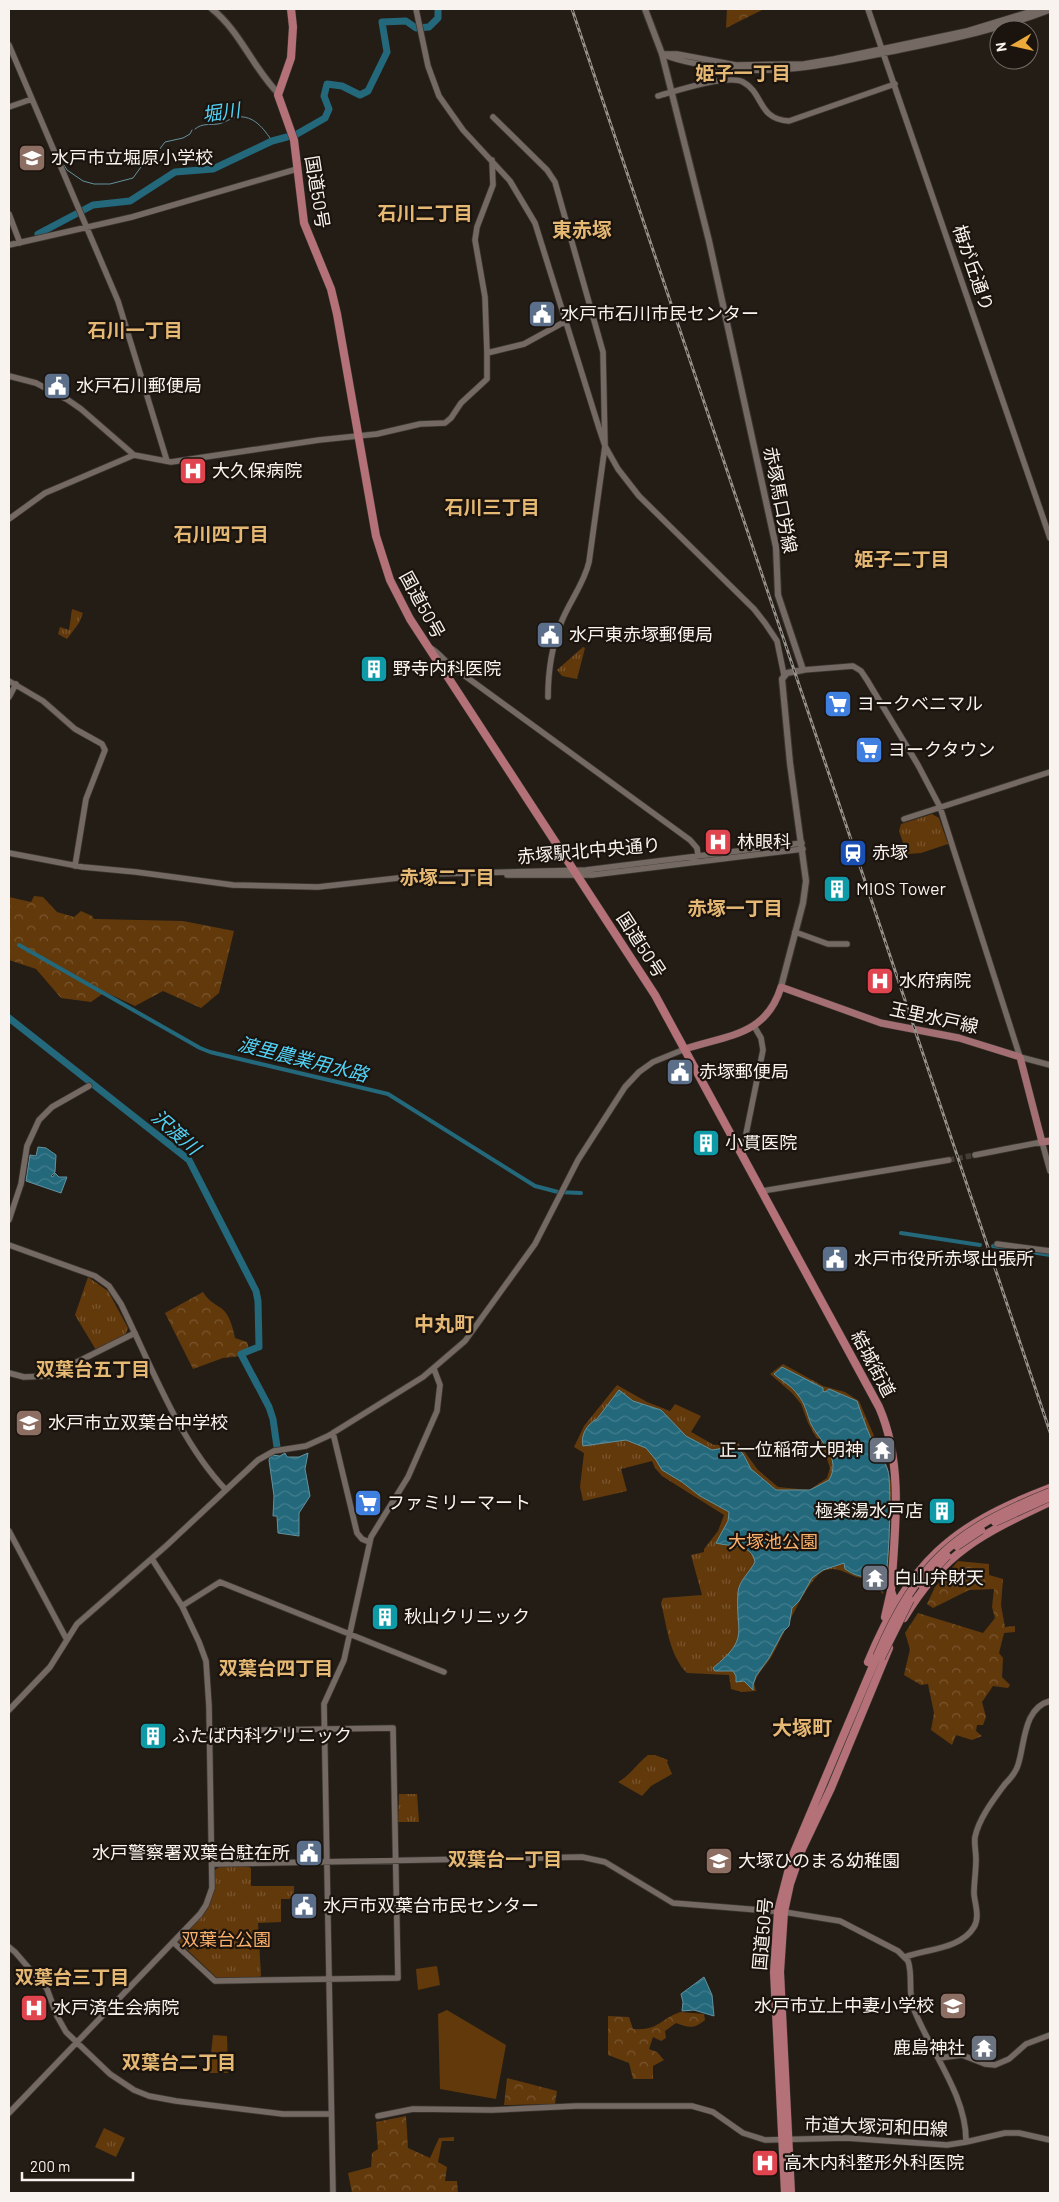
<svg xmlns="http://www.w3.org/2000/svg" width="1059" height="2202" font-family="Barlow,'Noto Sans JP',sans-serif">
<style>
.green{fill:#62390b}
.forest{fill:url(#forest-crowns)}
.park{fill:url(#park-tufts)}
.water{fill:url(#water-waves);stroke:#63929e}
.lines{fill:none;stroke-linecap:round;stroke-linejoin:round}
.stream{stroke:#63929e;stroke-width:1}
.canal{stroke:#23687b;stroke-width:4}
.river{stroke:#23687b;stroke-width:7}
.tertiary-tunnel{stroke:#443d36;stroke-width:5.5;stroke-dasharray:5.5 3;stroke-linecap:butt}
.tertiary-casing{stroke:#3c3632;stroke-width:7}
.secondary-casing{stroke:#3c3632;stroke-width:8}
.primary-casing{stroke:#3c3632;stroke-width:8}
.trunk-casing{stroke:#3c3632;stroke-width:9}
.tertiary{stroke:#746a63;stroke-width:5.5}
.secondary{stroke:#746a63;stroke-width:6}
.primary{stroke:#a46f73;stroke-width:7}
.trunk{stroke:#b47178;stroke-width:8}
.rail-casing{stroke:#96908b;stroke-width:3}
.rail{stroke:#1b130d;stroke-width:1;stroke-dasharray:4;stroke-linecap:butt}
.trunk-bridge-casing{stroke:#3c3632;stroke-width:9;stroke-linecap:butt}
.trunk-bridge{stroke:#b47178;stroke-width:8}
.labels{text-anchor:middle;stroke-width:4.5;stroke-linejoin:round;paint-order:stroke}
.poi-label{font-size:18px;fill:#f8f3ee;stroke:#1b130d;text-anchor:start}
.street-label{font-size:18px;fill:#f8f3ee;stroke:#1b130d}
.park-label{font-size:18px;fill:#fbb06b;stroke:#1b130d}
.neighbourhood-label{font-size:19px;font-weight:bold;fill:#e5b874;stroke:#1b130d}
.water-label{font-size:19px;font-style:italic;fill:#51d2f7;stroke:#1b130d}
.quarter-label{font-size:20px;font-weight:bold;fill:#e5b874;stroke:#1b130d}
</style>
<defs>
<pattern id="forest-crowns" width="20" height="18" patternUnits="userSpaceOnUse" patternTransform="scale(1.25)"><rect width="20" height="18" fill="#62390b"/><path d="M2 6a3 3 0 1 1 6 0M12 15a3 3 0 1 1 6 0" fill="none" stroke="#79562f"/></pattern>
<pattern id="park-tufts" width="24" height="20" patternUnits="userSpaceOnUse" patternTransform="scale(1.25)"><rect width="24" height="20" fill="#62390b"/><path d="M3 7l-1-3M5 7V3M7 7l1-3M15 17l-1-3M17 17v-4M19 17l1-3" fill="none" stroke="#79562f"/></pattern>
<pattern id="water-waves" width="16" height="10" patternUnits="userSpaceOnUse" patternTransform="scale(1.25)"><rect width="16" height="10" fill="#23687b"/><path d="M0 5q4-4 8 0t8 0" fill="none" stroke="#447e8e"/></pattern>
</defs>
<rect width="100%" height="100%" fill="#241d16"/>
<path class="green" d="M437,1966L440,1985L418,1990L416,1969Z
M447,2010L506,2045L496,2099L440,2089L438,2014Z"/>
<path class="forest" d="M727,9H764L726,28Z
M34,896L43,897L57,912L74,917L81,911L92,916L94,919L183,921L234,931L219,993L201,1008L163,991L135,1006L105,992L91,1002L61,998L36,969L9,960V897L31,902Z
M203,1292C208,1300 213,1303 221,1308C230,1314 233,1329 235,1338L247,1342L249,1349L239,1352L241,1356L223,1358L193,1369L165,1313Z
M958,1561L989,1564V1575L1003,1579L1001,1605L1005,1627L1015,1626V1632L1004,1633L999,1653L1003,1658L1002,1677L1010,1685L1008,1688L993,1686L982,1702L986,1717L983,1725H977L976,1731L982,1736L972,1740L956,1735L952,1745L931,1730L934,1713L928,1684L921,1685L904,1675L910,1649L905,1633L918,1613L983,1633L995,1618L992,1607L994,1589L969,1590L933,1608L927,1604L935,1587Z
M680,2012L704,2014L705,2020C694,2029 689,2028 676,2023L665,2031L666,2038L661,2041L653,2037L649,2049L657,2052L664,2060L653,2066V2079H633L629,2063L608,2055V2016L629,2017L633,2029C658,2031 659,2020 680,2012Z
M507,2078L557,2091L555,2104L504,2105Z
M406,2116L408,2148L430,2158L439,2138L454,2137V2141H442L438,2162L447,2167L445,2181H457L458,2193H352L348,2173L371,2167L372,2153L378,2149L376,2122Z"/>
<path class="park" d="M72,609L83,613L79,623L67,639L58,634L60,627L69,630Z
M583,647L585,648L577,679L562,676L557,670Z
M932,814L939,818L948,844L921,853L907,854L899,831L901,824Z
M88,1277L108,1291L128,1328L125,1335L96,1350L75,1315Z
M783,1364L823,1386L845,1392L859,1401L887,1466L892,1485L888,1571L883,1594L866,1578C850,1579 842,1565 826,1570C807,1576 784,1636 773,1654C767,1665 758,1672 754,1683L756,1691L742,1692L731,1689L729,1675L687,1673C669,1655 667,1626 661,1603L663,1598L702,1595L691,1555L704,1552V1549L718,1531L724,1515L662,1476L655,1468L652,1461L621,1469L627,1491L583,1501L580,1487L584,1453L574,1447L584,1426L617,1385L647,1402L670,1411L675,1404L701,1416L691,1432L714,1445L738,1443L758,1470L778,1487L809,1490L827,1478L830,1468L825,1453L808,1423L801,1404L792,1393L770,1374Z
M648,1755H655L668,1760L667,1762L672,1774L651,1786L642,1796L618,1782C631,1775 636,1764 648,1755Z
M399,1794H417L419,1822H398Z
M246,1866L251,1868V1886H294V1899H281V1922L258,1923L261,1976L258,1978H217L179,1942V1939C206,1912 214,1910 215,1870L219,1867Z
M213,2035L227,2036L228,2073H209Z
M104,2128L125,2138L116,2157L95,2147Z"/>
<path class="water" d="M38,1147L46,1148L56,1155L55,1172L51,1176L53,1177L55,1173L59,1177H67L61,1193L26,1181L30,1155L36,1156Z
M782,1367L823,1388V1391L825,1392L829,1389L857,1401C861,1413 865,1424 870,1436C876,1448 884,1458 888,1471C892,1485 889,1585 882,1592L873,1583L878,1581V1574H871L870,1579L873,1581L872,1582L866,1577C857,1576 853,1574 845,1569L844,1563L823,1570L812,1578L799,1601L792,1608L789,1626L783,1632L769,1658L756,1676L753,1685V1690L744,1681L736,1682V1676L733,1671H715L713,1668C751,1637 735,1633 738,1593C738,1582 750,1572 755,1562C752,1543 730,1547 716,1543L728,1521L729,1512L700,1496L682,1482L662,1470L656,1460L646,1448L626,1440L583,1446C580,1436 587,1424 597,1419L619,1390L633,1401L661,1410L686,1436L712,1450L730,1447H737L743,1454L751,1469L776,1490H810L829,1480C842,1458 820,1442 811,1424C807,1414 805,1403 798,1395C792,1386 782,1381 774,1374Z
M285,1453L287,1457H299L308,1453L305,1469L310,1496L299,1513V1536L278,1533L277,1516H273L274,1496L269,1460L271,1455L280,1456Z
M704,1977L712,1995L714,2016L694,2010L682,2011L683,2002L681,1994Z"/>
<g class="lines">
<path class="stream" d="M195,129C202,123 210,125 218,124C225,123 230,118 237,117C254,115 264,129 272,141
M64,165L67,170L83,181L94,184H110L133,178L146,160L156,154L165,142L183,138L190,134L192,130"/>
<path class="canal" d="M19,945L200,1048L210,1052L388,1094L535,1186L558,1192L581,1193
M901,1233L980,1245
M993,1246L1050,1255"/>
<path class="river" d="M297,134L325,118L329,109L324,96L327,84L342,86L360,95L368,91L387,52L382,22L406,21L416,28L429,27L438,18V9
M38,234L93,205L130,201L175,172L213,169L272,141L287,137
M9,1018L189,1160L256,1291L258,1301L259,1347
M256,1348L241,1354L269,1407L273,1419L277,1447"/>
<path class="tertiary-tunnel" d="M949,1160L975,1155"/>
<g class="tertiary-casing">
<path id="tertiary" d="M416,9L428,66L439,96L463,130L510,181L535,223L599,428L605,446L618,469L639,496L754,609L765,623L777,641L784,675
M868,9L1050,538
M9,45L118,301L167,461
M662,54C675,60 688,62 702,65C771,79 837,63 904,49C954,39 1003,28 1050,10
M664,54H677L736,65L804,64L834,59L967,31L1039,9
M658,96C676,91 727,74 743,82C764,93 757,119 789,121L895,84
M9,107L32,99
M493,117L547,170L555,182L603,352L605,446L589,562C584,584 569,602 561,623C552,646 548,672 548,697
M9,214L20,243
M9,245L132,217L297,169
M487,353L485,297L475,240L477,227L493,185L492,160
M9,376L36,383L68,400L81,409L134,455L171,462L319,440L377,434L420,424L445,423L451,418L461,403L487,379V353L524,344L566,321
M9,519L45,493L134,455
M429,647C442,654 447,666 461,673L690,840L697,848L699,862
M803,670L853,666L861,671L867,680L918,765L940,807L1020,1057L1050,1065
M9,681L43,701L75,729L102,744L105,750L86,799L75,866
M9,697L16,684
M904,819L1050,772
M9,853L83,867L136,872L233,885L318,887L434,874L586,870L802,843
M507,875H592L803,849
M795,932L828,944H847
M737,1146L745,1139L763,1050L761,1038L754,1026
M975,1155L1042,1142L1050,1171
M762,1191L949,1160
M9,1220L21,1184L27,1146L39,1120L52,1107L89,1086
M997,1244L1050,1251
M9,1245L95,1276L109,1286L121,1304C151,1365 179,1441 226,1490
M9,1373L24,1377L49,1376L135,1333
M333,1433L357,1533L362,1539L369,1542
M9,1531L67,1640
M182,1606L220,1582L444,1672
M9,1710L50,1667L77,1624L166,1546L258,1460L274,1451L306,1446L328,1436L423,1377L465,1341L535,1244L578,1160L625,1087L639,1072L653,1062L685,1049
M212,1864L582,1857L605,1862L673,1903L784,1912L840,1921L898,1951L908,1961C913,1975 908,1992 913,2007C929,2050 967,2095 966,2142
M173,1942L215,1981L398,1978L393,1728L210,1731
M9,1947L15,1952L47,1989L57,2016L66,2032L110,2074L134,2090L149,2096L176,2101L283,2114H331
M905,1957C926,1949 961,1949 974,1927C980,1917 975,1904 974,1894C974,1882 976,1871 976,1859C976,1852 974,1844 975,1837C979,1818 994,1799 1005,1784C1010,1779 1016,1772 1018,1765C1025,1744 1023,1708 1050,1701
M939,2058L962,2055L985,2064L995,2065L1009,2059L1026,2044L1050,2035
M9,2113L200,1914L206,1905L212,1888L209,1706L206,1661L199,1642L182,1606L152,1559
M378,2116L413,2109L492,2110L576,2106H692L713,2112L743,2133L765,2140L846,2138L947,2145L966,2142L1005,2133H1019L1050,2140
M333,2193L324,1704L344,1660L371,1537L408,1477L437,1411L440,1385L434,1369"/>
</g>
<g class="secondary-casing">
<path id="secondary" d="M212,9C240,31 253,68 278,93
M645,9L662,54L709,241L776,547L778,595L803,670L787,673L782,679L790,763L806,881L803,903L781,987"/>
</g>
<g class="primary-casing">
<path id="primary" d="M685,1049C727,1035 766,1036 781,987L881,1023L959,1038L1020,1057L1042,1142L1050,1141"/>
</g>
<g class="trunk-casing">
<path id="trunk" d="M291,9L293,27L291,58L278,95L294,140L304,223L331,289L337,314L376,536L390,580L410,619L655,995L879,1407C904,1464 895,1530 891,1591L895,1602L905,1614
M885,1617L891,1591
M904,1618C943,1552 984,1533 1050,1502
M868,1662C910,1562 950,1526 1050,1488
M785,2193L774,1972L778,1911L792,1857L877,1656
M791,2193L780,1972L784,1912L790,1884L802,1849L831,1788L889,1648"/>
</g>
<use href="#tertiary" class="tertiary"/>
<use href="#secondary" class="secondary"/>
<use href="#primary" class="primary"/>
<use href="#trunk" class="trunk"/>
<g class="rail-casing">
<path id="rail" d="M572,9L1050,1432"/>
</g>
<use href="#rail" class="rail"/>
<g class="trunk-bridge-casing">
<path id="trunk-bridge" d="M995,1522L1050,1497
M957,1546L981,1530
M921,1584L947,1556
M877,1656C918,1561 955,1530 1050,1492
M881,1658L910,1600"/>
</g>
<use href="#trunk-bridge" class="trunk-bridge"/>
</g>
<defs>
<g id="school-square" transform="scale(1.4375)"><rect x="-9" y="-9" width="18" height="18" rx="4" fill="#8d6e63" stroke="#1b130d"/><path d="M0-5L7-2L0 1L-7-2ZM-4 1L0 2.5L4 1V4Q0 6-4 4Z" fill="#fff"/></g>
<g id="civic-square" transform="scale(1.4375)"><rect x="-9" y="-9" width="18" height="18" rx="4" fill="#5c6f8a" stroke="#1b130d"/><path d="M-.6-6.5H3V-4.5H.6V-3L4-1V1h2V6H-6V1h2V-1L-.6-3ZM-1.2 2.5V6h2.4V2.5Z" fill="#fff"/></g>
<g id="hospital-square" transform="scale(1.4375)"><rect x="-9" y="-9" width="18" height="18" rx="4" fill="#e0444e" stroke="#1b130d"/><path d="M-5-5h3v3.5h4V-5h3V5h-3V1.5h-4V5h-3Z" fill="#fff"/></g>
<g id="building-square" transform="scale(1.4375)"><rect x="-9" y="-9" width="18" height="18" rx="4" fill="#0f9aa8" stroke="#1b130d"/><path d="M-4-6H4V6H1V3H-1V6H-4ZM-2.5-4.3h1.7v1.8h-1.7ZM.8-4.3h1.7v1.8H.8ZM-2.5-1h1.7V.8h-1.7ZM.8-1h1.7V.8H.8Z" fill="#fff"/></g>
<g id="supermarket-square" transform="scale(1.4375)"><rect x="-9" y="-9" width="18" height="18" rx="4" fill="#3f7fe0" stroke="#1b130d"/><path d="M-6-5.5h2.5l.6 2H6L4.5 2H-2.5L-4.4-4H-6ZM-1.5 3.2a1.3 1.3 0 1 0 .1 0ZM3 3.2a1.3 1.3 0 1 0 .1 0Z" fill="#fff"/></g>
<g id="station-square" transform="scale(1.4375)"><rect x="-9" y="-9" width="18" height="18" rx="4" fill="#1a4fb4" stroke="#1b130d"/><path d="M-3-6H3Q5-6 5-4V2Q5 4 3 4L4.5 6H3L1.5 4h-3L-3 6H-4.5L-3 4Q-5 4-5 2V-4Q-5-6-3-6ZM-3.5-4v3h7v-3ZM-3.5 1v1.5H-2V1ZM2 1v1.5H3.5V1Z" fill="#fff"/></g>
<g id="temple-square" transform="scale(1.4375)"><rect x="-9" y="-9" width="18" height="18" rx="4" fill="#6b7280" stroke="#1b130d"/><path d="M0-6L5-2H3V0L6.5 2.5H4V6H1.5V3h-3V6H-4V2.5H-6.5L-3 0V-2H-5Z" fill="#fff"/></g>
</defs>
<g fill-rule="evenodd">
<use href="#school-square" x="32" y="158"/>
<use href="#civic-square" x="542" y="314"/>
<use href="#civic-square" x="57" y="386"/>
<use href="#hospital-square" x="193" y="471"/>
<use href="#civic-square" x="550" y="635"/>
<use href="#building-square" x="374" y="669"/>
<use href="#supermarket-square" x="838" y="704"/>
<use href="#supermarket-square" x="869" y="750"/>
<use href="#hospital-square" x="718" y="842"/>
<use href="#station-square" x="853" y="853"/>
<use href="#building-square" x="837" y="889"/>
<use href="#hospital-square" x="880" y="981"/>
<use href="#civic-square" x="680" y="1072"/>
<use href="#building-square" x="706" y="1143"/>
<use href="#civic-square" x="835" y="1259"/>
<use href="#school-square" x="29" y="1423"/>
<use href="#temple-square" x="882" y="1450"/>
<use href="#supermarket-square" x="368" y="1503"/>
<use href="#building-square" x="942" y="1511"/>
<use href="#temple-square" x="875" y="1578"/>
<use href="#building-square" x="385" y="1617"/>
<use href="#building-square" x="153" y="1736"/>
<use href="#civic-square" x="309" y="1853"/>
<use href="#school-square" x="719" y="1861"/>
<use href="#civic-square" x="304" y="1906"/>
<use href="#school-square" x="953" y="2006"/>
<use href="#hospital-square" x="34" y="2008"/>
<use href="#temple-square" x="984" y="2048"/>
<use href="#hospital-square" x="765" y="2163"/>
</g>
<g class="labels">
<g class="poi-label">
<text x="51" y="164">水戸市立堀原小学校</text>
<text x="561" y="320">水戸市石川市民センター</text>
<text x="76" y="392">水戸石川郵便局</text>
<text x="212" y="477">大久保病院</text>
<text x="569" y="641">水戸東赤塚郵便局</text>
<text x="393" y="675">野寺内科医院</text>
<text x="857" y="710">ヨークベニマル</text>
<text x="888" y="756">ヨークタウン</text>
<text x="737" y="848">林眼科</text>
<text x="872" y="859">赤塚</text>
<text x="856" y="895">MIOS Tower</text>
<text x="899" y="987">水府病院</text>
<text x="699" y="1078">赤塚郵便局</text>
<text x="725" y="1149">小貫医院</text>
<text x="854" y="1265">水戸市役所赤塚出張所</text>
<text x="48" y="1429">水戸市立双葉台中学校</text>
<text x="863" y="1456" text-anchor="end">正一位稲荷大明神</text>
<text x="387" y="1509">ファミリーマート</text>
<text x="923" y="1517" text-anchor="end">極楽湯水戸店</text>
<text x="894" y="1584">白山弁財天</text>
<text x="404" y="1623">秋山クリニック</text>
<text x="172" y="1742">ふたば内科クリニック</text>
<text x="290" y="1859" text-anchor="end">水戸警察署双葉台駐在所</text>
<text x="738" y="1867">大塚ひのまる幼稚園</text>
<text x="323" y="1912">水戸市双葉台市民センター</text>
<text x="934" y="2012" text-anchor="end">水戸市立上中妻小学校</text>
<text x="53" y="2014">水戸済生会病院</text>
<text x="965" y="2054" text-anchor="end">鹿島神社</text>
<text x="784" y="2169">高木内科整形外科医院</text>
</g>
<g class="street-label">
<text transform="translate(317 192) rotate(81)" y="6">国道50号</text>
<text transform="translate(973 268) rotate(71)" y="6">梅が丘通り</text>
<text transform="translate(780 500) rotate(79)" y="6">赤塚馬口労線</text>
<text transform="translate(422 605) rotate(61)" y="6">国道50号</text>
<text transform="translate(589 851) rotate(-5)" y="6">赤塚駅北中央通り</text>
<text transform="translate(641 945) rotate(57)" y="6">国道50号</text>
<text transform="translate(934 1018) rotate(12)" y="6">玉里水戸線</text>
<text transform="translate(873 1364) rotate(62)" y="6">結城街道</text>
<text transform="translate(763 1934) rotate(-85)" y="6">国道50号</text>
<text transform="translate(876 2127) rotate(2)" y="6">市道大塚河和田線</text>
</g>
<g class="park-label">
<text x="773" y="1548">大塚池公園</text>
<text x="226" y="1946">双葉台公園</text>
</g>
<g class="neighbourhood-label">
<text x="743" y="80">姫子一丁目</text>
<text x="425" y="220">石川二丁目</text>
<text x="135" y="337">石川一丁目</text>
<text x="492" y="514">石川三丁目</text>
<text x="221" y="541">石川四丁目</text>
<text x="902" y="566">姫子二丁目</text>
<text x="447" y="884">赤塚二丁目</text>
<text x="735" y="915">赤塚一丁目</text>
<text x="93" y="1376">双葉台五丁目</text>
<text x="276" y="1675">双葉台四丁目</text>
<text x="505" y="1866">双葉台一丁目</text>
<text x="72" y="1984">双葉台三丁目</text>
<text x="179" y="2069">双葉台二丁目</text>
</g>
<g class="water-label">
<text transform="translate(221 112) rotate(-8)" y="7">堀川</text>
<text transform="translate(303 1059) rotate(14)" y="7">渡里農業用水路</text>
<text transform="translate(176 1132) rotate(41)" y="7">沢渡川</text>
</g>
<g class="quarter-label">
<text x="582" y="237">東赤塚</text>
<text x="444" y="1331">中丸町</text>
<text x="802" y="1735">大塚町</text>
</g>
</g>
<rect width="1059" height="2202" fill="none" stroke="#f8f3ee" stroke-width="20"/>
<g transform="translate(1014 45) rotate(261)"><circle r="24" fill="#1b130d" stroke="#736d67"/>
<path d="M0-4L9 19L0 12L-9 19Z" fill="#ebaa39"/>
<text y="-8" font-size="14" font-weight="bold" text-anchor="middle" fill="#f8f3ee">N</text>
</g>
<path d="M22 2172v8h111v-8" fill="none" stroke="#f8f3ee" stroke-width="2.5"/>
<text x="30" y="2172" font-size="15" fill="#f8f3ee" stroke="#1b130d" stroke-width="4" paint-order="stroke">200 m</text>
</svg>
